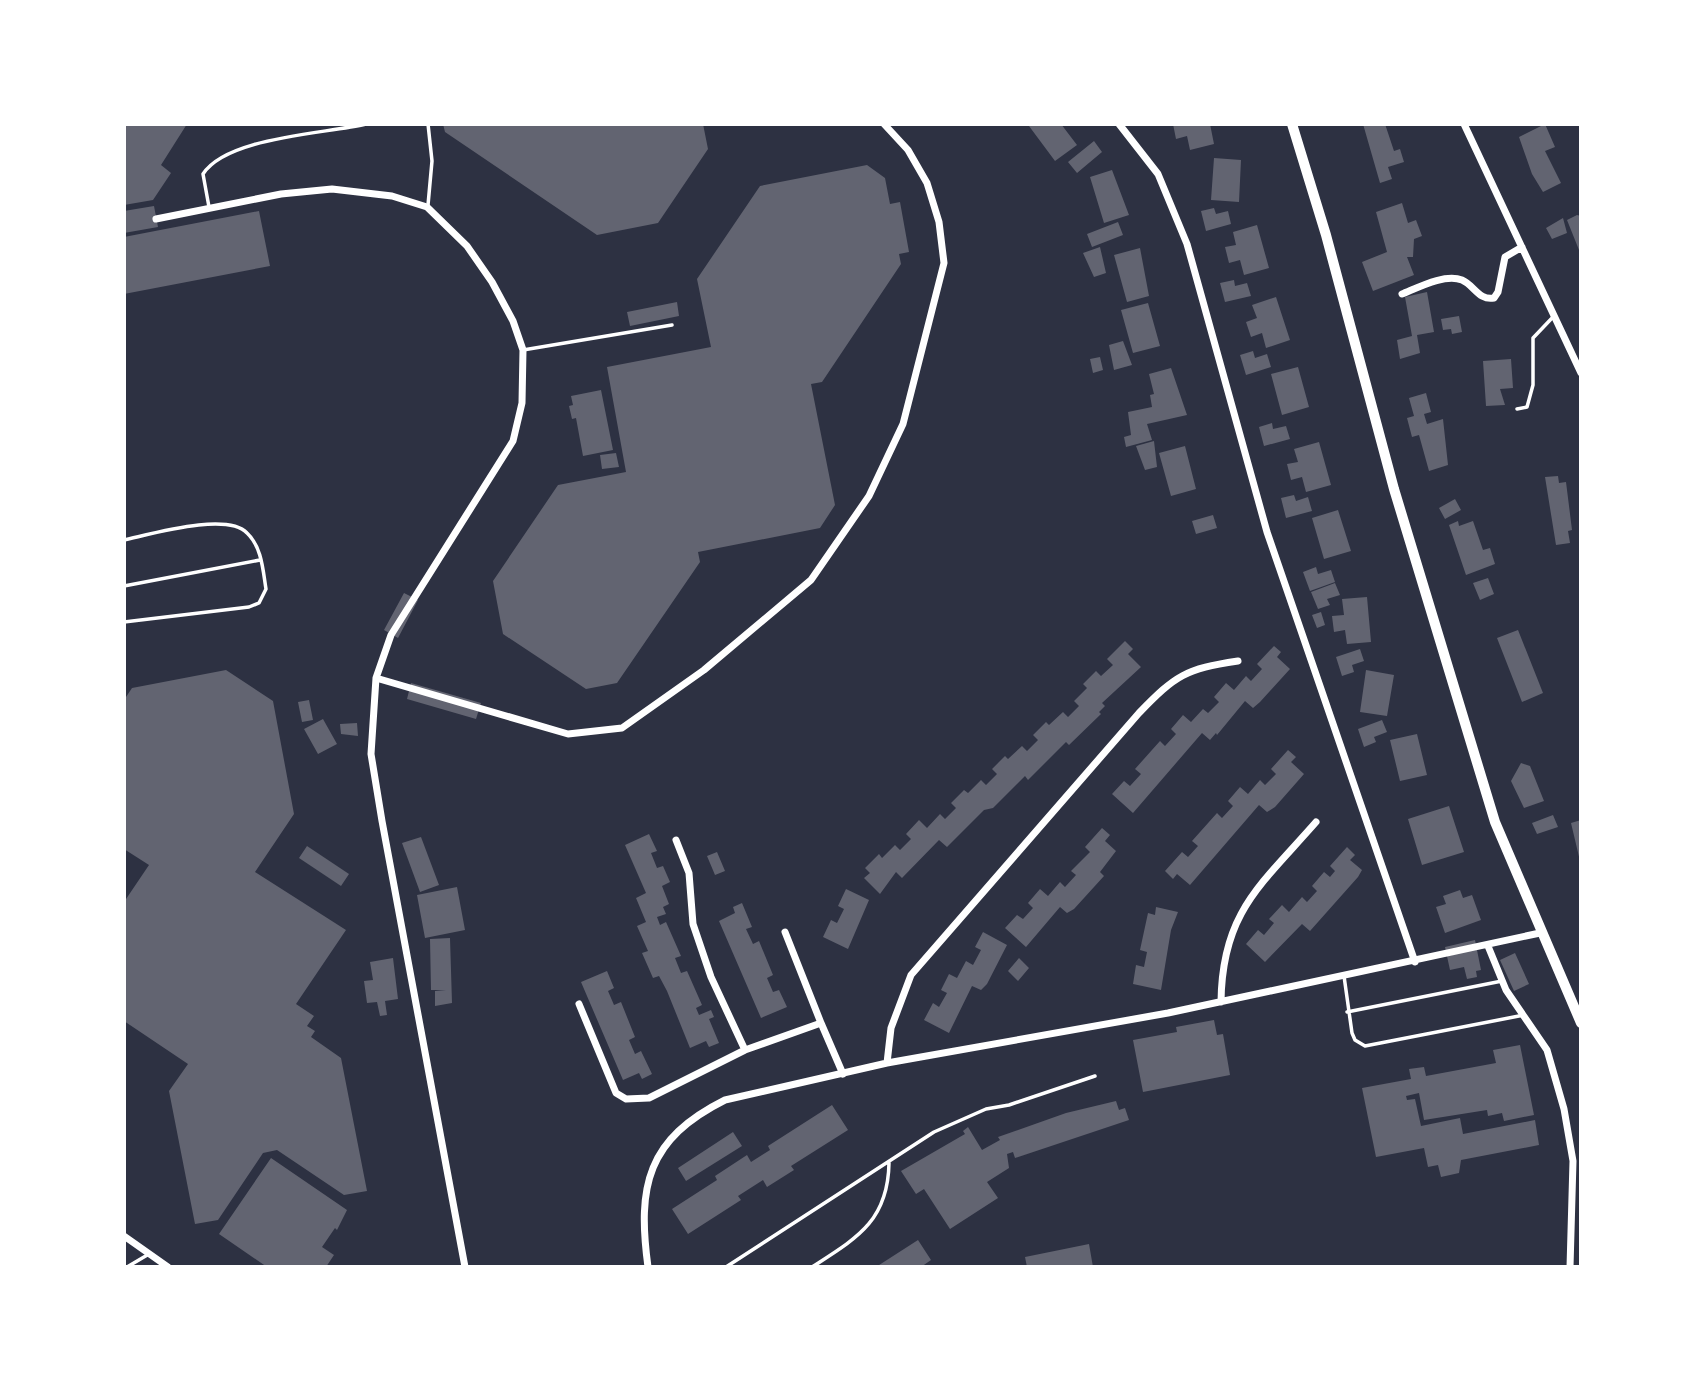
<svg xmlns="http://www.w3.org/2000/svg" width="1705" height="1391" font-family="'Work Sans',sans-serif">
<style>
.building{fill:#626471}
.lines{fill:none;stroke-linecap:round;stroke-linejoin:round}
.service{stroke:#fff;stroke-width:3.5}
.minor{stroke:#fff;stroke-width:7}
.tertiary{stroke:#fff;stroke-width:10}
</style>
<rect width="100%" height="100%" fill="#2d3142"/>
<path class="building" d="M124,124H187L161,165L171,173L153,200L124,205Z
M443,124H703L708,149L658,223L597,235L445,132Z
M1031,124H1061L1077,145L1055,161L1029,126Z
M1173,124H1210L1214,144L1190,150L1187,136L1176,139Z
M1363,124H1385L1394,151L1400,149L1404,162L1388,167L1392,179L1380,183Z
M1545,124L1555,147L1545,151L1561,183L1543,192L1532,174L1519,137Z
M1094,141L1102,152L1077,173L1068,162Z
M1214,158L1241,160L1239,202L1211,200Z
M867,165L885,178L890,204L900,202L909,252L899,254L901,264L822,382L811,384L835,505L820,528L698,552L700,562L617,683L586,689L503,634L493,581L558,485L626,472L607,367L711,347L697,279L760,186Z
M1112,170L1129,215L1104,223L1090,177Z
M1402,203L1408,223L1416,220L1422,236L1414,239L1413,257H1407L1414,275L1373,291L1362,262L1387,252L1376,212Z
M154,206L158,227L124,233V211Z
M1214,208L1216,214L1228,211L1231,224L1206,231L1201,211Z
M259,211L270,266L124,294V237Z
M1577,215L1581,216V255L1567,220Z
M1563,218L1567,233L1552,239L1546,228Z
M1118,222L1123,235L1092,247L1087,234Z
M1257,225L1269,268L1244,275L1240,260L1229,263L1225,247L1236,245L1233,232Z
M1100,247L1106,273L1094,277L1083,253Z
M1140,248L1149,296L1127,302L1114,255Z
M1234,280L1235,286L1247,283L1251,296L1225,302L1220,283Z
M1427,292L1434,332L1417,335L1420,353L1400,359L1397,340L1412,336L1405,297Z
M1276,297L1290,340L1266,348L1262,333L1251,337L1246,322L1257,318L1252,305Z
M677,302L679,316L630,326L627,312Z
M1148,303L1160,346L1133,353L1121,310Z
M1459,316L1462,332L1452,334L1451,329L1443,330L1441,319Z
M1123,341L1132,365L1114,370L1109,345Z
M1253,351L1255,358L1267,354L1271,367L1246,375L1240,355Z
M1100,357L1103,370L1093,373L1090,359Z
M1511,359L1513,388L1500,389L1505,405L1486,406L1483,361Z
M1298,367L1309,407L1282,415L1271,374Z
M1171,368L1187,415L1147,424L1152,440L1126,447L1124,437L1131,435L1128,412L1152,407L1150,395L1154,394L1149,374Z
M601,390L613,450L583,456L576,418L572,419L569,406L573,405L571,396Z
M1426,393L1431,412L1424,414L1427,424L1443,419L1448,465L1429,471L1419,435L1412,437L1407,418L1414,416L1409,398Z
M1272,423L1273,429L1286,426L1290,439L1264,446L1259,427Z
M1154,441L1157,467L1145,470L1136,446Z
M1319,442L1331,485L1306,492L1302,477L1291,480L1287,464L1298,462L1294,449Z
M1185,446L1196,489L1171,496L1159,453Z
M616,453L619,467L602,469L600,455Z
M1558,476L1559,483L1566,482L1572,530L1568,531L1570,543L1556,545L1545,477Z
M1294,495L1296,501L1308,497L1312,511L1286,518L1281,498Z
M1455,499L1461,510L1445,519L1439,508Z
M1338,510L1351,551L1324,559L1312,518Z
M1213,515L1217,528L1196,534L1192,521Z
M1458,521L1459,526L1473,521L1483,550L1490,548L1495,564L1466,575L1449,525Z
M1316,567L1318,574L1331,570L1335,582L1310,591L1303,572Z
M1488,578L1494,594L1480,600L1473,583Z
M1335,583L1340,595L1327,599L1330,605L1318,609L1311,592Z
M404,593L418,600L398,638L384,630Z
M1367,597L1371,642L1347,644L1345,630L1334,632L1332,616L1344,615L1342,599Z
M1321,612L1325,625L1317,628L1312,615Z
M1518,630L1543,693L1522,702L1497,638Z
M1125,641L1133,649L1128,654L1141,667L1102,703L1105,706L1099,712L1101,714L1069,745L1066,742L1028,780L1025,776L993,808L984,810L947,847L939,840L902,878L896,872L880,894L864,878L870,873L865,868L879,854L882,858L895,845L900,850L911,839L906,834L919,820L927,828L940,814L945,819L956,808L951,803L964,790L968,793L981,780L986,785L997,774L992,769L1005,756L1008,759L1022,746L1027,751L1038,740L1033,735L1046,722L1049,725L1063,712L1068,717L1079,706L1074,701L1087,688L1083,684L1096,671L1101,676L1113,665L1107,659Z
M1274,646L1281,652L1277,657L1290,669L1260,702L1253,708L1245,701L1217,735L1216,733L1210,740L1202,733L1133,813L1112,794L1124,781L1130,786L1141,774L1135,769L1160,741L1165,746L1176,734L1171,729L1183,715L1191,722L1203,709L1208,713L1219,702L1214,697L1226,683L1234,690L1246,676L1251,681L1262,669L1257,664Z
M1360,649L1364,661L1352,665L1354,672L1342,676L1336,657Z
M226,670L273,701L294,814L255,872L346,930L296,1004L314,1016L307,1026L315,1031L311,1037L341,1058L367,1191L344,1195L277,1150L263,1153L218,1220L195,1224L169,1091L188,1064L124,1021V902L149,865L124,849V700L132,688Z
M1366,670L1394,675L1387,716L1360,712Z
M411,683L481,703L476,719L407,699Z
M309,700L313,720L302,722L298,702Z
M323,719L337,744L318,754L304,729Z
M1382,720L1387,732L1374,737L1376,742L1364,747L1358,729Z
M357,723L358,736L341,734L340,724Z
M1417,734L1427,775L1400,781L1390,740Z
M1288,750L1296,757L1291,762L1304,774L1275,807L1267,812L1259,805L1190,885L1177,874L1173,879L1165,871L1182,852L1188,857L1198,846L1192,841L1217,813L1222,818L1233,806L1228,801L1240,787L1248,794L1260,780L1265,785L1276,774L1271,769Z
M1521,763L1530,766L1544,801L1524,808L1511,781Z
M1449,806L1464,852L1422,865L1408,819Z
M1553,815L1558,827L1537,834L1532,823Z
M1581,820V861H1580L1571,823Z
M1102,828L1110,835L1105,841L1116,851L1100,872L1104,876L1074,909L1067,913L1060,907L1026,947L1005,928L1017,915L1023,919L1033,908L1028,903L1040,889L1048,896L1060,882L1065,887L1076,875L1071,871L1090,852L1085,847Z
M649,834L657,851L651,853L657,868L663,866L670,882L662,886L669,904L663,907L666,914L657,917L660,925L666,922L681,956L675,958L681,973L687,971L702,1005L696,1008L699,1015L711,1010L714,1017L709,1019L719,1043L709,1047L706,1041L690,1048L667,991L659,976L653,978L642,953L648,951L637,926L646,922L636,898L646,893L625,845Z
M421,837L439,885L420,892L402,843Z
M307,846L349,874L341,886L299,858Z
M1347,847L1355,855L1350,860L1362,870L1358,877L1310,931L1302,924L1265,962L1246,944L1258,930L1264,935L1274,923L1269,919L1282,905L1289,912L1302,897L1307,902L1317,891L1312,886L1324,872L1330,877L1335,871L1330,866Z
M717,852L725,871L715,875L707,856Z
M457,887L465,930L425,938L417,895Z
M846,889L869,900L848,949L823,937L831,920L837,923L844,909L838,906Z
M1460,890L1463,898L1472,895L1481,920L1445,933L1436,907L1446,904L1443,896Z
M742,903L752,927L746,929L753,944L759,941L773,975L767,978L773,992L779,990L787,1007L761,1018L719,921L735,913L733,907Z
M1156,907L1178,912L1171,930L1161,990L1133,984L1136,965L1144,967L1147,952L1140,950L1148,913L1155,915Z
M983,932L1007,945L987,984L981,990L972,986L949,1033L924,1020L933,1003L939,1007L947,993L941,990L949,974L957,978L966,961L973,965L981,950L975,947Z
M450,938L452,1003L435,1006V991L446,990H431L430,939Z
M1475,940L1481,970L1476,971L1477,977L1467,979L1464,967L1450,970L1445,947Z
M1515,953L1529,984L1514,991L1500,960Z
M393,958L398,999L385,1001L387,1015L380,1016L377,1002L367,1003L364,981L373,980L370,962Z
M1019,958L1029,968L1018,981L1008,971Z
M607,971L614,988L608,991L614,1005L621,1002L635,1037L629,1040L635,1054L641,1051L652,1074L642,1079L639,1073L623,1080L581,982Z
M1214,1020L1217,1035L1223,1034L1230,1075L1143,1092L1133,1040L1177,1032L1176,1027Z
M1520,1045L1534,1115L1504,1121L1502,1113L1488,1116L1487,1110L1424,1120L1419,1093L1406,1096L1407,1100L1415,1099L1421,1126L1460,1118L1463,1134L1535,1120L1539,1145L1461,1160L1459,1173L1441,1177L1438,1165L1428,1167L1424,1148L1376,1157L1362,1088L1411,1079L1409,1069L1424,1067L1426,1076L1496,1063L1493,1050Z
M1116,1101L1119,1110L1125,1108L1129,1120L1015,1158L1013,1152L1007,1154L1009,1168L987,1182L998,1198L950,1229L924,1189L916,1194L901,1171L965,1134L963,1131L968,1127L982,1150L1000,1140L998,1137L1066,1113Z
M832,1105L848,1130L791,1166L794,1170L767,1187L763,1180L738,1196L741,1200L688,1234L672,1209L717,1180L715,1176L747,1155L751,1162L770,1150L768,1146Z
M733,1132L742,1146L686,1181L678,1168Z
M271,1158L347,1210L337,1230L335,1228L322,1247L334,1255L326,1267H267L219,1234Z
M918,1240L931,1260L921,1267H876Z
M1089,1244L1093,1267H1027L1025,1257Z"/>
<g class="lines">
<path class="service" d="M428,205L432,161L428,124
M209,207L203,174C227,137 324,134 366,124
M523,350L672,325
M1517,409L1527,407L1533,385V338L1553,317
M124,540C152,534 227,512 247,533C262,547 263,571 266,589L259,603L249,607L124,622
M124,586L260,560
M1344,976L1352,1033L1355,1040L1365,1046L1524,1015
M1347,1012L1502,981
M127,1267L149,1254
M726,1267L934,1132L986,1109L1009,1105L1095,1076
M812,1267C857,1238 888,1221 889,1163"/>
<path class="minor" d="M1119,124L1158,174L1187,244L1267,532L1415,962
M1464,124L1581,373
M156,219L281,194L332,189L392,196L427,207L467,246L492,282L513,321L523,350L522,403L513,441L391,635L376,678L371,754L382,821L465,1267
M1402,294C1417,288 1445,273 1462,280C1474,285 1479,301 1494,298L1498,292L1505,257L1522,247
M376,678L568,734L622,728L704,670L811,580L869,496L903,424L944,263L939,222L927,183L908,150L884,124
M676,840L689,873L693,924L711,977L745,1050L821,1023L843,1074
M785,932L821,1023
M1488,946L1506,990L1547,1050L1564,1109L1573,1161L1570,1267
M1221,1002C1222,912 1261,885 1316,822
M579,1004L616,1093L626,1099L649,1098L745,1050
M887,1063L891,1028L911,975L1139,713C1176,675 1185,669 1238,661
M124,1236L168,1267
M648,1267C637,1186 647,1139 725,1100L887,1063L1168,1013L1540,933"/>
<path class="tertiary" d="M1292,124L1326,235L1394,489L1495,822L1581,1023"/>
</g>
<rect width="1705" height="1391" fill="none" stroke="#ffffff" stroke-width="252"/>
</svg>
